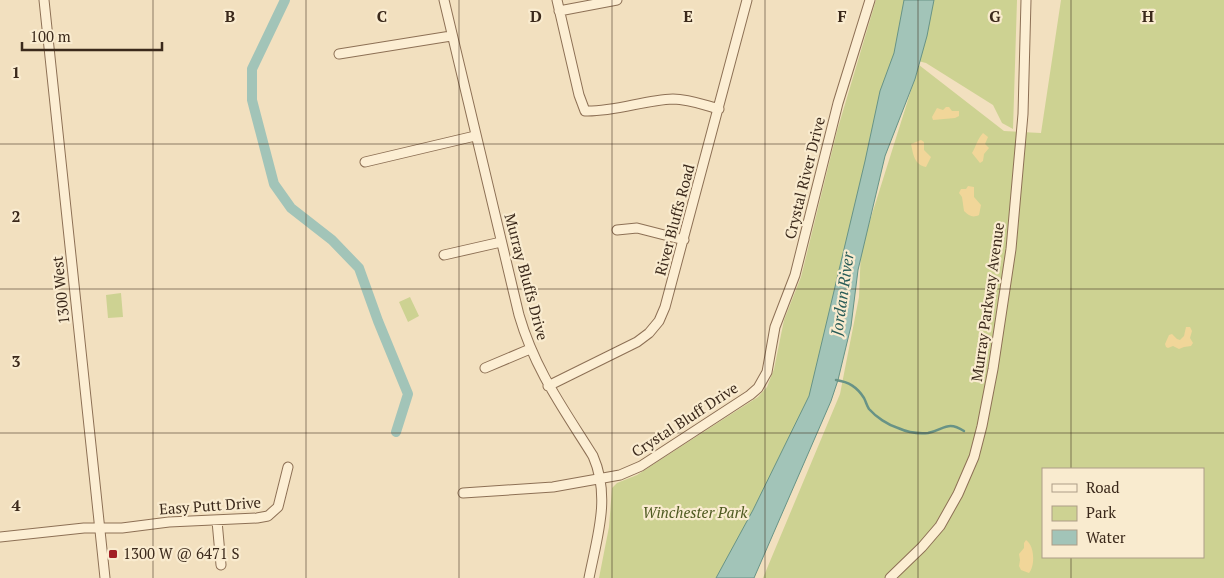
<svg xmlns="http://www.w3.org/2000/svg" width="1224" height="578" font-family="'PT Serif',serif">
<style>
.green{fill:#cdd292;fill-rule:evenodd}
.sand{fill:#f1d699}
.water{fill:#a2c4b8;stroke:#689386}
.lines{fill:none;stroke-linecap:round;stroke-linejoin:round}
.stream{stroke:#689386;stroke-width:2.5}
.canal{stroke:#a2c4b8;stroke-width:10}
.minor-casing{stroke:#8d7055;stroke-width:11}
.minor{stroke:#fceed3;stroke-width:9}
.grid{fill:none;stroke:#3b291b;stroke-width:1;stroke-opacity:0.55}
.poi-dot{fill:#a21f26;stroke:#f9ebcf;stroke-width:2}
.labels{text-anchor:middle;stroke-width:4.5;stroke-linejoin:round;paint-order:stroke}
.street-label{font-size:15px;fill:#3b291b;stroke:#f9ebcf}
.park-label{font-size:15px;font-style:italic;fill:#4e5920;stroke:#f9ebcf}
.poi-label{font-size:15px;fill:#3b291b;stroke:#f9ebcf;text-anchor:start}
.water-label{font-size:16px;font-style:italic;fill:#295c57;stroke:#f9ebcf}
.grid-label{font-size:16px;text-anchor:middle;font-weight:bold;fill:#3b291b;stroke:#f9ebcf;stroke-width:4.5;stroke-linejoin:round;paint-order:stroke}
</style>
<rect width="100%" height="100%" fill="#f2e0bf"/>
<path class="green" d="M876,0H1017L1013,129L1002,123L993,105L926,63L906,58L818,384L737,578H599L609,527L612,488L617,483L637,475L719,422L758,397L767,387L774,369L784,320L801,277L837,131Z
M1061,0H1224V578H763L840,394L859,297L861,249L919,65L1004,131L1041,133ZM1043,469H1203V557H1043Z
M121,293L123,317L108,318L106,295Z
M410,297L419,316L408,322L399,302Z"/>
<path class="sand" d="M946,107H949L952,111H959V116L955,118L933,120L932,117L937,108L943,110Z
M983,133L988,137L985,144L989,148L984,154L983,161L980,163L972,153C976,146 977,140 983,133Z
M921,140L924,142V150L931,157L926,167C914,165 913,153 911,144Z
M968,186L974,187V197L981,205L979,215C973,218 969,216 964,211L962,197L959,193L961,189H966Z
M1186,327H1190L1192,331L1190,338L1193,343L1191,346L1184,347L1179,349L1173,346L1168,348L1166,347L1165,344L1169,335L1172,334L1177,339L1180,340L1184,336Z
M1026,540C1035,546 1035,566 1029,573L1021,570L1019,566L1020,560L1019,554L1024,548V543Z"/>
<path class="water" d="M904,0H934L927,36L915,79L885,156L858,270L851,326L838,380L831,401L754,578H716L753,510L809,396L865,161L880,91L894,53Z"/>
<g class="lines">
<path class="stream" d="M836,380C849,382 857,387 864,398C866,402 867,406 869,409C876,417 888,425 898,428C907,432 918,434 928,433C944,430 947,420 964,431"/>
<path class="canal" d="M285,0L252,69V100L274,184L291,208L332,240L359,268L378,321L408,394L396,432"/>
<g class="minor-casing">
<path id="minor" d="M44,0L105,578
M444,0L519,315C535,370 563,408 593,456C611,497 597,537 589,578
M557,0L579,95L585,111C615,112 644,100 673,99C689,99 704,105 719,109
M559,11L617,0
M339,54L451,36
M365,162L475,136
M617,230L637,228L684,240
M444,255L501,242
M485,368L530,349
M548,386L637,342L649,333L659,321L665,307L747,0
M463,493L553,487L620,475L641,466L750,395L758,388L767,372L775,327L795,275L838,103L870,0
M217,521L221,565
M0,537L84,528H122L169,522L257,518L268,516L278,507L288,467
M890,578L922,547L940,526L958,494L974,457L982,426L993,369L1011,249L1023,114L1026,0"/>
</g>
<use href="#minor" class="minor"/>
</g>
<path class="grid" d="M153,0V578M306,0V578M459,0V578M612,0V578M765,0V578M918,0V578M1071,0V469M0,144H1224M0,289H1224M0,433H1224M1071,557V578"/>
<rect class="poi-dot" x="108" y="549" width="10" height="10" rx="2.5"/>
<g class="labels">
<g class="street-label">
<text transform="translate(805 178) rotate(-76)" y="5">Crystal River Drive</text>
<text transform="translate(675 220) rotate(-75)" y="5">River Bluffs Road</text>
<text transform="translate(526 277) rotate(75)" y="5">Murray Bluffs Drive</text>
<text transform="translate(61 290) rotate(-96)" y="5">1300 West</text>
<text transform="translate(988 302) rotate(-82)" y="5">Murray Parkway Avenue</text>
<text transform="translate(685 420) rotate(-33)" y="5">Crystal Bluff Drive</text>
<text transform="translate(210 506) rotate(-4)" y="5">Easy Putt Drive</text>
</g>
<g class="park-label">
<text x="695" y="518">Winchester Park</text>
</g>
<g class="poi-label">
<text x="123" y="559">1300 W @ 6471 S</text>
</g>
<g class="water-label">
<text transform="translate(842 294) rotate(-82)" y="6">Jordan River</text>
</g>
</g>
<g class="grid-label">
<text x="230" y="22">B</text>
<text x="382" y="22">C</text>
<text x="536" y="22">D</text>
<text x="688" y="22">E</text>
<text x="842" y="22">F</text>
<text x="995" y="22">G</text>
<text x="1148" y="22">H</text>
<text x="16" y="78">1</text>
<text x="16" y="222">2</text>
<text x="16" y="367">3</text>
<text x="16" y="511">4</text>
</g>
<rect x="1042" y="468" width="162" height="90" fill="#f9ebcf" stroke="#ad9d87"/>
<rect x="1052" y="484" width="25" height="8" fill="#fceed3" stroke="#ad9d87"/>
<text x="1086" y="493" font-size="15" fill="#3b291b">Road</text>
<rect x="1052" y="506" width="25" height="15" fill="#cdd292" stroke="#ad9d87"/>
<text x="1086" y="518" font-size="15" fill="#3b291b">Park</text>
<rect x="1052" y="530" width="25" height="15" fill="#a2c4b8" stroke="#ad9d87"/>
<text x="1086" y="543" font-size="15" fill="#3b291b">Water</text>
<path d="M22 42v8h140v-8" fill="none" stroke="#3b291b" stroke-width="2.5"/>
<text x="30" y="42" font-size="15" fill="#3b291b" stroke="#f9ebcf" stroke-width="4" paint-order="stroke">100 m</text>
</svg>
